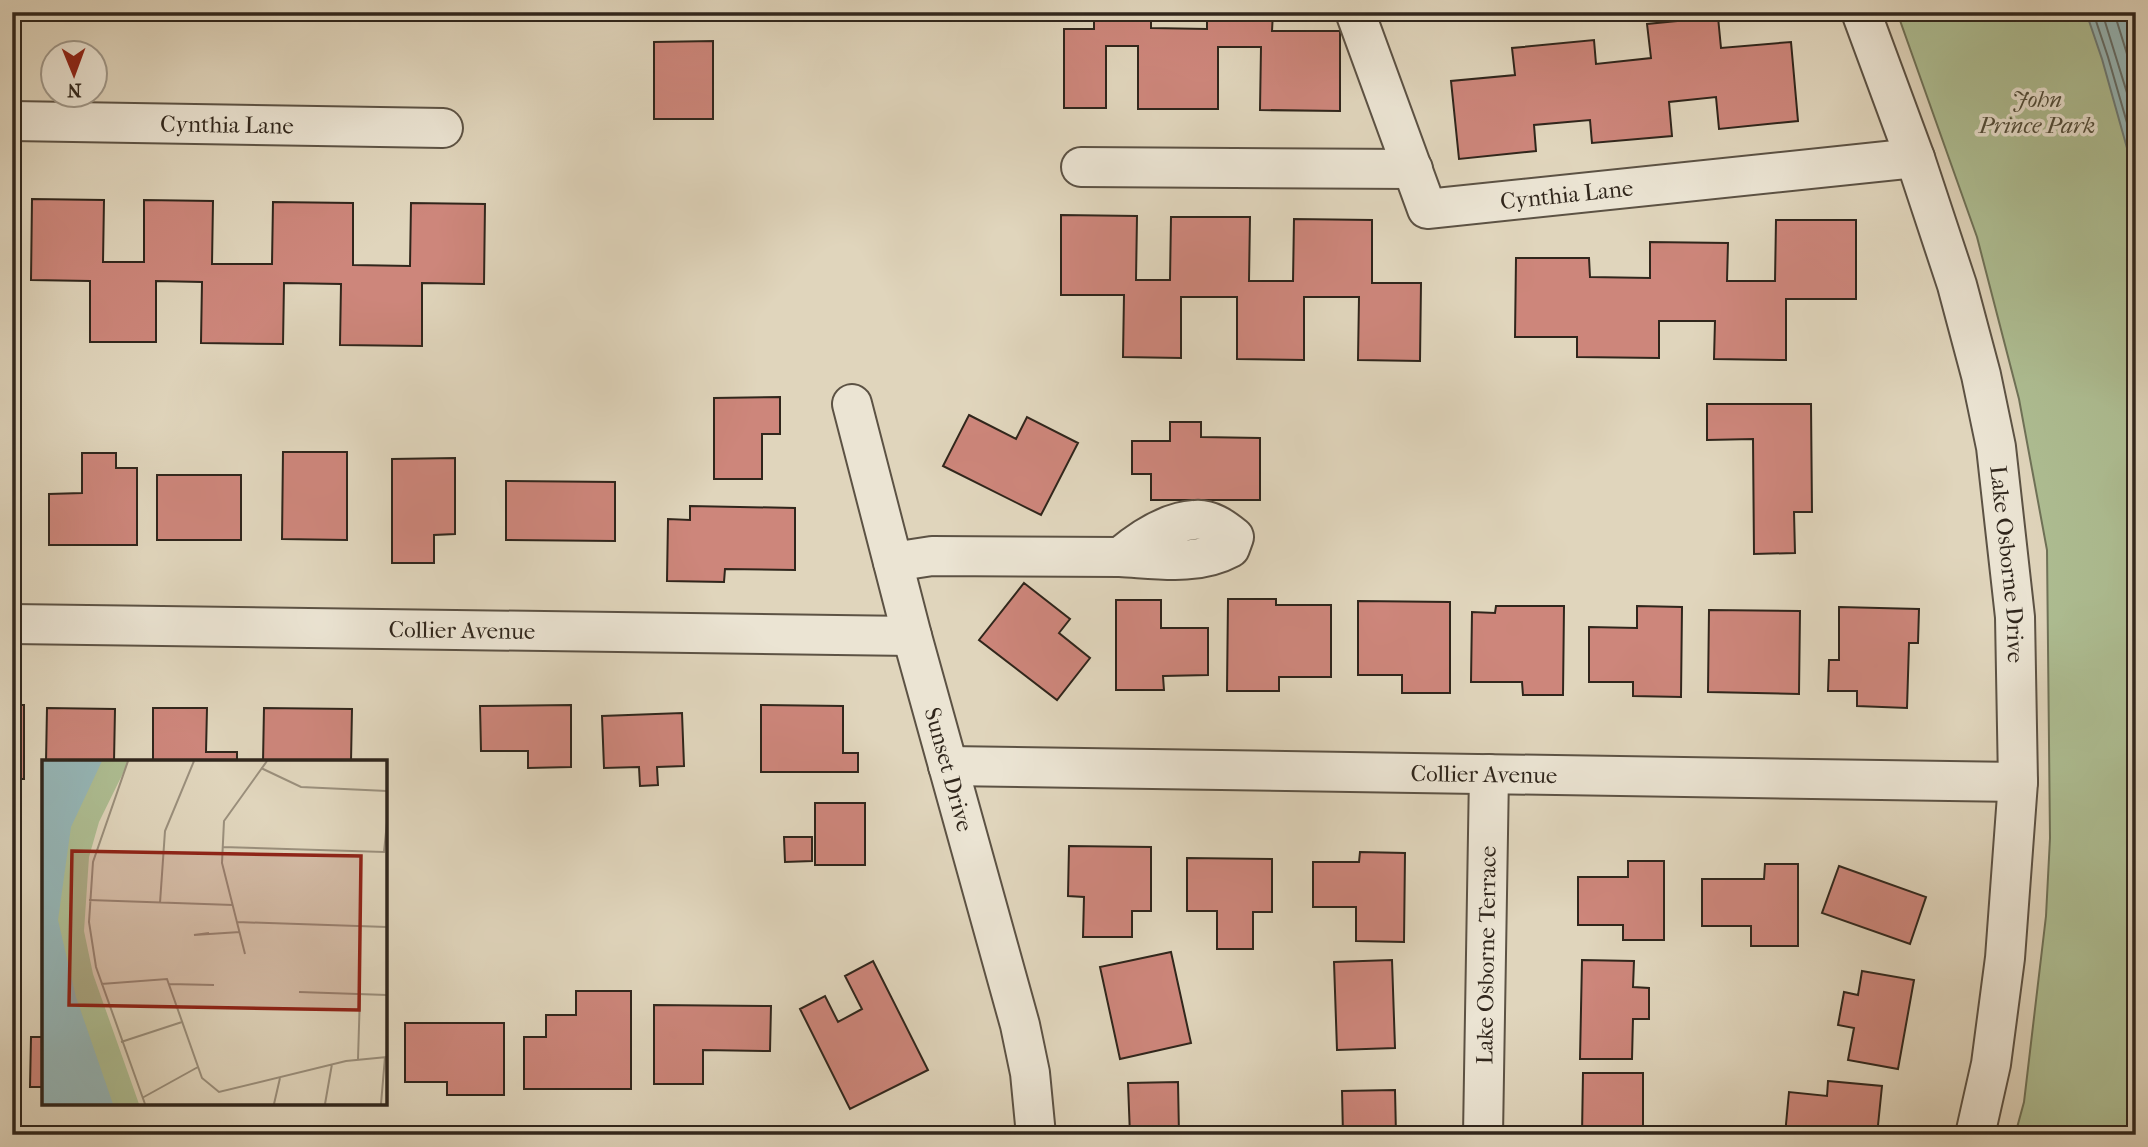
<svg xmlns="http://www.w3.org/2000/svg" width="2148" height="1147" font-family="'IM FELL French Canon',serif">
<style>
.green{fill:#aebe93;stroke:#6f7258;stroke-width:2}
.water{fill:#96b7b8;stroke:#6d7d7a;stroke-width:2}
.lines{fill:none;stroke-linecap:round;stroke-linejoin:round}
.shore{stroke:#636e6a;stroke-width:2}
.building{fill:#cd867b;stroke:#30261c;stroke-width:2}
.minor-casing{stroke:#5c5244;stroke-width:42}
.minor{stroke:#ebe4d3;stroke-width:38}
.labels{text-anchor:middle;stroke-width:7;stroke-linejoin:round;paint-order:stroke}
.park-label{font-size:23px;font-style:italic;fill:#504c3a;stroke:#ebe4d3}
.street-label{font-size:23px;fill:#30261c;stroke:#ebe4d3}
.inset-road{fill:none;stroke:#9a8f7c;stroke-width:2}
.view{fill:#8f2418;fill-opacity:0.15;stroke:#8f2418;stroke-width:3.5}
.inset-edge{fill:none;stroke:#30261c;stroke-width:3.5}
</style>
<rect width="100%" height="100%" fill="#e0d5bc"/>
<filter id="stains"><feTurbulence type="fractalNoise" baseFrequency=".00286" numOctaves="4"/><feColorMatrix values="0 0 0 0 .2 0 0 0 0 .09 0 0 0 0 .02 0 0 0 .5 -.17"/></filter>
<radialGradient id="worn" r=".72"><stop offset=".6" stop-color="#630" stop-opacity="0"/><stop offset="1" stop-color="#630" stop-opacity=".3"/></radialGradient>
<path class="green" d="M1897,12H2136V1135H2015L2024,1102L2046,916L2050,838L2047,550L2019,399L1977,237Z"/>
<path class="water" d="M2086,12H2136V180L2102,59Z"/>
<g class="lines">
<path class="shore" d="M2093,12L2108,57L2136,154
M2102,12L2136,122
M2114,12L2136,83"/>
</g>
<path class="building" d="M1094,12H1151V28L1207,29V12H1273L1272,31H1340V111L1260,110L1261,47H1218V109H1138V46H1106V108H1064V29H1094Z
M1718,17L1721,48L1791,42L1798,121L1719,129L1716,97L1669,102L1672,136L1592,143L1590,120L1534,125L1536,151L1459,159L1451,81L1515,75L1512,48L1594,40L1596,64L1651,58L1647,24Z
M713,41V119H654V42Z
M32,199L104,200L103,262H144V200L213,201L212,264H272L273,202L353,203V265L410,266L411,203L485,204L484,284L422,283V346L340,345L341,284L284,283L283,344L201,343L202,282L156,281V342H90V281L31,280Z
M1061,215L1137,216L1136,280H1170L1171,217H1250L1249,281H1293L1294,219L1372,220V283H1421L1420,361L1358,360L1359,297H1304V360L1237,359V297H1181V358L1123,357L1124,295H1061Z
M1776,220H1856V299H1786V360L1714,359L1715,321H1659V358L1577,357V337H1515L1516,258H1589L1590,277L1650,278V242L1728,243L1727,281H1775Z
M780,397V434H762V479H714V398Z
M1707,404H1811L1812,512H1794L1795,553L1754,554L1753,439L1707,440Z
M969,415L1016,439L1027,417L1078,443L1041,515L943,466Z
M1170,422H1201V437L1260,438V500H1151V474H1132V441H1170Z
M283,452H347V540L282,539Z
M82,453H116V468H137V545H49V494L82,493Z
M455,458V534L434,535V563H392V459Z
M157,475H241V540H157Z
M506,481L615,482V541L506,540Z
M690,506L795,508V570L725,569L724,582L667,581L668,519L690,520Z
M1024,583L1070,619L1059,633L1090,658L1057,700L979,640Z
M1228,599H1276V605H1331V677H1279V691H1227Z
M1116,600H1161V628H1208V675L1163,676L1164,690H1116Z
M1358,601L1450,602V693H1402V675H1358Z
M1496,606H1564L1563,695H1523L1522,682H1471L1472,612L1495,613Z
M1637,606L1682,607L1681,697L1633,696V682H1589V627L1637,628Z
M1839,607L1919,609L1918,643H1909L1907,708L1857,706V691H1828L1829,660H1839Z
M1709,610L1800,611L1799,694L1708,692Z
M12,705H24V779H12Z
M571,705V767L528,768V751H481L480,706Z
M761,705L843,706V753H858V772H761Z
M47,708L115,709L114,762H46Z
M153,708H207L206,752H237V762H153Z
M264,708L352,709L351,762H263Z
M682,713L684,766L657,767L658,785L640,786L639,767L604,768L602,716Z
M815,803H865V865H815Z
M784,837H812V861L785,862Z
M1069,846L1151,847V911H1132V937H1083L1084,897L1068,896Z
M1360,852L1405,853L1404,942L1356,941V907H1313V862H1359Z
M1187,858L1272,859V912H1253V949H1217V911H1187Z
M1628,861H1664V940H1623V925H1578V877H1628Z
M1765,864H1798V946H1751V926H1702V879H1764Z
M1839,866L1926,897L1910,944L1822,913Z
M1171,952L1191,1043L1120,1059L1100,967Z
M1392,960L1395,1048L1337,1050L1334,962Z
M1582,960L1634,961L1633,987L1649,988V1019H1633L1632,1059H1580Z
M873,961L928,1070L850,1109L800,1009L825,996L838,1022L862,1009L845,976Z
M1862,971L1914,980L1898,1069L1848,1060L1854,1028L1838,1025L1844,992L1858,995Z
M576,991H631V1089H524V1037H546V1015H576Z
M654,1005L771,1006L770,1051L703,1050V1084H654Z
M405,1023H504V1095H447V1082H405Z
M31,1037H44V1087H30Z
M1583,1073H1643V1135H1582Z
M1828,1081L1882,1086L1877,1135H1785L1789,1092L1827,1096Z
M1178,1082L1179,1135H1130L1128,1083Z
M1395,1090L1396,1135H1343L1342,1091Z"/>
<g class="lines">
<g class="minor-casing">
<g id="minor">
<path id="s1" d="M1355,12L1427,209L1915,158"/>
<path id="s2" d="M1861,12L1915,158L1957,285L1981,375L1996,447L2015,617L2018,782L2005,958L1991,1064L1975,1135"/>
<path id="s3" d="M12,121L443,128"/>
<path d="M1081,167L1413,169"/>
<path id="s4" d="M852,404L912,636L1020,1025L1030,1073L1036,1135"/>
<path d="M893,562L932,556L1120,557C1140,540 1167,522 1194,520C1209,518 1223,528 1234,537L1230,548C1197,566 1157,559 1120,557"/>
<path id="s5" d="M12,624L912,636"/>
<path id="s6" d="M948,766L2018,782"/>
<path id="s7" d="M1483,1135L1489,774"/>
</g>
</g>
<use href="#minor" class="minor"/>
</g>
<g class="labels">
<g class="park-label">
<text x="2037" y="107">John<tspan x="2037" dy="26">Prince Park</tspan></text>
</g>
<g class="street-label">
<text dy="8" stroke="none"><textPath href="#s3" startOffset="215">Cynthia Lane</textPath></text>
<text dy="8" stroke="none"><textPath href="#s1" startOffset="350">Cynthia Lane</textPath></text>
<text dy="8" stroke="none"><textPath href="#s2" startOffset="574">Lake Osborne Drive</textPath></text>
<text dy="8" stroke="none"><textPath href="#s5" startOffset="450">Collier Avenue</textPath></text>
<text dy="8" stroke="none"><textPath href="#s4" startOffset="378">Sunset Drive</textPath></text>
<text dy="8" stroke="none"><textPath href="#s6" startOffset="536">Collier Avenue</textPath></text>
<text dy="8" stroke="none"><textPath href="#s7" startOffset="180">Lake Osborne Terrace</textPath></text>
</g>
</g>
<g transform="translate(42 760)">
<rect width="345" height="345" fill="#e0d5bc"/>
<path d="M0,1H87L57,62L47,97L42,171L51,214L97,344H0Z" fill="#aebe93"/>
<path d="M0,1H60L29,67L16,160L34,237L71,344H0Z" fill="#96b7b8"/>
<path class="inset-road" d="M86,1L51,102L47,162L54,207L103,344M219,8L259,27L345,31M180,87L342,92L345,62M47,140L191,145M118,143L123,71L152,1M195,162L345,167M167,173L152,175L198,172M203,194L180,103L182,61L225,1M59,224L125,219L160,318L177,332L304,301L345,297M127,224L172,225M257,232L345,235M79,282L140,262M316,299L318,234M100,338L156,307M232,344L238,318M283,344L290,304M339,344L343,297"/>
<path class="view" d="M30,91L319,96L317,250L27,245Z"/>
<rect width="345" height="345" class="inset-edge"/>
</g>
<rect width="2148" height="1147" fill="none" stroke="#e0d5bc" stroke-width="42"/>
<rect x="14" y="14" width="2120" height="1119" fill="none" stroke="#30261c" stroke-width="3.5"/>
<rect x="21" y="21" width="2106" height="1105" fill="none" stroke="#30261c" stroke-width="2"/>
<g transform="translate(74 74) rotate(179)"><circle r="33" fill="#ebe4d3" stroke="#a0988a" stroke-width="2"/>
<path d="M0-5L12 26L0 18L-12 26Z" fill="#8f2418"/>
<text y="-10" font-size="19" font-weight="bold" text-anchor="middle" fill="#30261c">N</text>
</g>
<rect width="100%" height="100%" filter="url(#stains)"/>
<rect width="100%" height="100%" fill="url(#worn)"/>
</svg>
